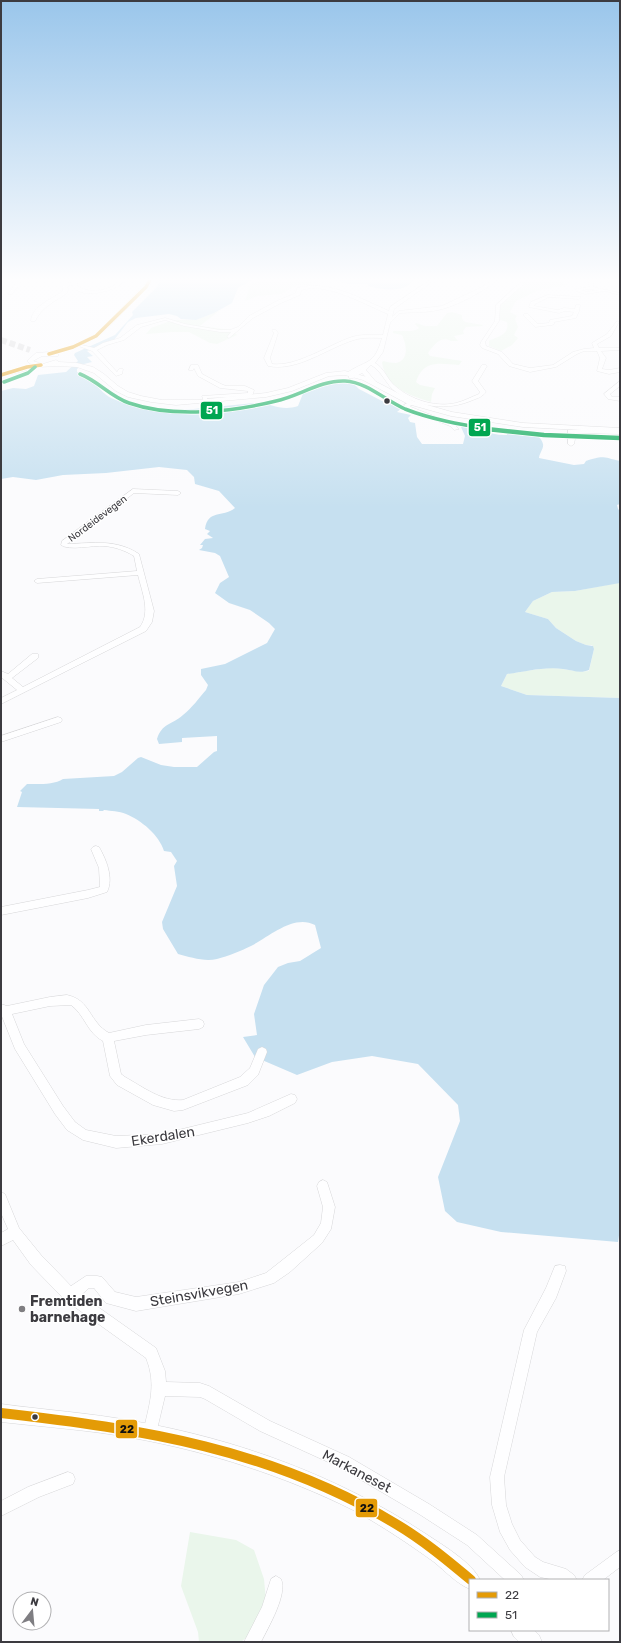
<svg xmlns="http://www.w3.org/2000/svg" width="621" height="1643" font-family="Rubik,sans-serif">
<style>
.green{fill:#eaf6eb}
.water{fill:#c6e0f0}
.lines{fill:none;stroke-linecap:round;stroke-linejoin:round}
.major-tunnel{stroke:#d5d5d7;stroke-width:6;stroke-dasharray:6 3;stroke-linecap:butt}
.minor-casing{stroke:#d7d7d9;stroke-width:1}
.major-casing{stroke:#d7d7d9;stroke-width:1}
.minor{fill:#fefeff;fill-rule:evenodd}
.major{fill:#fefeff;fill-rule:evenodd}
.bus-1-far1-casing{stroke:#fff;stroke-width:5}
.bus-1-casing{stroke:#fff;stroke-width:12}
.bus-2-far1-casing{stroke:#fff;stroke-width:5}
.bus-2-casing{stroke:#fff;stroke-width:6}
.bus-1-far1{stroke:#e49b06;stroke-width:3.5}
.bus-1{stroke:#e49b06;stroke-width:10}
.bus-2-far1{stroke:#00a651;stroke-width:3.5}
.bus-2{stroke:#00a651;stroke-width:4.5}
.bus-dot{fill:#3c3b40;stroke:#fff;stroke-width:1.5}
.poi-dot{fill:#7f7e82;stroke:#fff;stroke-width:1.5}
.labels{text-anchor:middle;stroke-width:3;stroke-linejoin:round;paint-order:stroke}
.far-street-label{font-size:10px;fill:#3c3b40;stroke:#fff}
.near-street-label{font-size:14px;fill:#3c3b40;stroke:#fff}
.near-poi-label{font-size:14px;font-weight:bold;fill:#3c3b40;stroke:#fff;text-anchor:start}
.line-badge{stroke:#fff;stroke-width:1.5}
.badge-label{font-size:11px;text-anchor:middle;font-weight:bold;fill:#fff}
.pale-badge-label{font-size:11px;text-anchor:middle;font-weight:bold;fill:#111}
</style>
<rect width="100%" height="100%" fill="#fbfbfd"/>
<path class="green" d="M262,278H312L311,285H297L281,294L257,296L245,301L250,285Z
M525,278H557L567,285L539,290L522,298L516,301L510,312L517,316L515,319L518,327L514,335L518,338L512,345L501,351L489,346V341C497,337 510,335 507,322L500,320V305L515,292L520,282Z
M219,311L200,326L232,330L237,335L217,344L210,343L189,332H172L146,334L151,328L173,320H196Z
M452,312L462,315V319L465,322L483,325L482,326L466,327L463,331L464,334L454,336L458,341H451C441,335 433,346 428,353L430,356L462,361L459,365C439,364 424,359 416,382L420,385L435,388L432,394L431,402C410,396 386,387 382,363L383,361C387,362 392,363 396,363C410,360 406,343 402,335L393,333V331H410L416,330L419,328L415,324L416,323L425,326H437L447,313Z
M617,583H620V698L527,695L501,686L507,674C521,672 536,669 551,668C564,668 576,673 589,671L594,649L592,645H586L576,641L556,628L548,619L525,612L533,601L552,592L575,591Z
M190,1532L236,1540L254,1550L264,1579L266,1601L247,1637L241,1642H199L198,1632L181,1586Z"/>
<path class="water" d="M161,278H255L238,288L232,303L214,313L196,320L181,319L177,316L169,314L136,318L128,322L114,340L87,351L93,356L87,357L92,362L84,364L77,369V372C82,375 87,377 91,380C98,386 103,394 111,398C155,418 208,407 254,403C271,402 280,412 298,406L304,391L328,382L342,381L353,383L359,389L382,401L397,404L403,407L397,412L411,415L408,418L410,422L415,423L417,437L422,444H463L465,436L461,427C477,427 491,436 507,435V433C517,432 540,430 543,444C544,448 539,454 539,458L574,465L584,464L586,461C603,455 603,457 620,461V504L617,505L618,509L620,511V583L575,591L552,592L533,601L525,612L548,619L556,628L576,641L586,645L593,646L594,649L589,670C580,674 572,670 563,669C545,666 524,672 507,674L501,686L527,695L620,698V1229L618,1242L501,1232L457,1222L445,1211L438,1177L460,1121L458,1105L418,1064L372,1056L332,1062L297,1075L255,1057L243,1037L257,1035L254,1014L264,985L278,967L288,963L300,961L321,948L315,925C294,914 270,936 251,946C241,951 228,956 217,959C204,962 190,957 178,954L163,929L162,922L177,886L174,866L177,861L171,852L164,851C159,835 141,820 126,814C119,811 111,811 104,810L103,811H99V809L17,807L22,792L20,791L27,784C38,784 54,785 63,779L114,776L122,772L138,758L141,757L161,765L174,767H197L214,752L217,751V736L182,738V742L159,744L157,739C162,723 172,725 183,715C192,708 199,698 206,690L208,685L201,675V669L225,664L267,643L275,629L269,623L250,610L229,603L215,593L220,583L229,577L220,556L215,553L199,550L202,548L203,545H200L205,539L213,538L207,534L210,531L205,529C208,509 222,518 235,508L219,491L195,484L194,477L187,470L159,467L106,473L63,475L36,480L13,477L1,479V391L13,388L26,389L34,386L38,375L66,372L78,361L74,355L75,353L115,335L133,315L132,312L157,287Z
M324,278H396L404,279L420,278C410,281 414,282 407,286C398,292 378,289 368,286L369,284H349Z"/>
<g class="lines">
<path class="major-tunnel" d="M1,340L30,350"/>
<g class="minor-casing">
<path id="minor" d="M15,278H19L20,283L12,294H8L16,283Z
M73,278H77V286C89,294 107,291 118,283L117,278H121L122,283C113,292 79,300 73,285L67,286L68,289L67,293C54,302 42,307 35,321H31C32,306 52,299 63,291L62,284L73,282Z
M433,278H437L394,309L392,317L399,311L442,306L482,287L495,278H499C487,290 455,307 438,310C426,313 413,312 400,313L390,323L383,352L375,363C384,368 386,377 393,384C408,399 435,408 456,403C464,401 471,397 479,394L480,392L472,381L482,365H486L487,366L478,381L486,392C482,397 478,398 473,400C448,411 419,408 396,392C386,385 382,371 371,365L366,370L376,382V384H372L362,373L353,378H349L348,372C369,359 374,365 382,338C373,338 363,337 354,340C327,348 298,372 268,366L264,358L274,333L272,330H276L278,333L270,358L272,364C297,367 328,345 352,337C362,334 372,335 383,335L388,314C363,304 328,282 301,290L300,295L281,303L253,318L229,338L227,337L231,332H220L184,326L165,320L141,327L124,340L107,345L97,350L117,372L119,369H123L122,374L116,376L92,351L76,345L78,344L94,348L103,343L120,338L137,325L165,318L185,324L220,330H230L238,327L249,316L277,301L296,293L297,288C328,279 361,299 389,311L390,307Z
M589,278H593V287L620,293V295L605,291L585,294L576,291V289L590,287L588,282ZM588,289L598,290L586,292L582,290Z
M520,283L524,284L500,305L499,321L485,342L486,346L502,352L513,364L530,368L553,365L573,352L584,349L594,348L592,343L607,334L617,321L619,322L611,336L597,344L599,348H620V350L601,351L606,358L602,369L609,370L620,368V372L609,374L597,371L600,358L597,351H584L577,354L556,367L530,372L509,366L498,354L482,348L480,345L481,342L495,321L496,305Z
M548,295L581,297L579,299L549,297L535,304L534,306L558,310L564,308L575,309L576,305H580L579,311L576,318L554,322V324L552,325L535,327L524,316V314H528L538,324L549,323L550,320L572,316L574,312L565,311L559,313L529,307L531,302Z
M191,365H198L202,374L221,384L226,386H245L254,390L253,394L250,396L207,398L208,402H204L202,396L248,393V391L220,388L198,376L194,368L193,370H189Z
M620,381V386L610,394L612,397H620V401L608,399L604,394Z
M409,402L414,403L410,406L411,407L454,424L459,429L454,430L450,426L407,409L404,405Z
M568,430H620V434L573,433L575,439L574,444L571,446L568,444Z
M133,489L178,491L181,493L178,495L134,493L67,544C94,543 116,539 139,554L154,611L152,622L146,631L1,704V698L17,690L1,677V671L8,674L32,654H38V658L12,678L23,687L140,627C151,612 142,592 138,575L37,583L34,581L37,579L137,571L134,556C124,550 115,547 104,546C93,545 69,551 61,545L62,541Z
M58,717L61,718L62,720L61,722L1,742V736Z
M96,846L99,847C106,859 114,878 107,892L88,898L1,915V907L88,890L100,887L99,868L91,849L93,847Z
M67,995C91,1000 89,1022 109,1033L146,1025L199,1019L203,1021L204,1024L203,1027L199,1029L146,1035L114,1041L121,1074L125,1077C143,1087 162,1102 183,1100L240,1077L250,1068L258,1049L262,1047L266,1049L267,1052L258,1075L248,1085L183,1110L174,1111L153,1105L117,1085L110,1076L103,1041C87,1033 85,1015 71,1005L50,1006L12,1014L24,1044L63,1106L75,1122L86,1130L116,1136L162,1134L248,1113L291,1094L295,1095L297,1099L295,1103L269,1116L248,1123L162,1144L116,1148L83,1140L67,1130L55,1114L15,1049L1,1014V1004L7,1006L50,997Z
M323,1180L327,1182L335,1207L331,1229L322,1243L290,1272L274,1283L239,1294L136,1311L106,1303L94,1288H89L81,1295L156,1348L165,1371L166,1382L200,1383L209,1386L270,1421L349,1457L429,1504L477,1535L521,1575L524,1580H505L467,1545L419,1514L339,1467L260,1431L205,1399L200,1397L165,1396L155,1438L150,1440L145,1438L143,1433C149,1405 157,1385 146,1358L65,1300L31,1265L13,1240L1,1246V1233L8,1229L1,1213V1192L5,1194L19,1228L41,1255L71,1286L86,1276H97L102,1277L115,1292L136,1297L239,1282L266,1273L280,1262L314,1235L321,1223L323,1207L317,1186L319,1182Z
M560,1265L565,1266L566,1271L556,1298L537,1332L504,1477L506,1505L512,1524L520,1540L535,1557L543,1562L566,1569L574,1575L577,1580H554L540,1577L525,1567L510,1550L500,1532L492,1505L490,1477L524,1330L546,1288L555,1266Z
M68,1472L73,1474L75,1479L73,1484L39,1497L1,1516V1501L28,1487Z
M620,1550V1567L603,1580H582L585,1575L615,1553Z
M276,1576L281,1579C288,1594 268,1628 261,1642H244L262,1607L271,1579Z"/>
</g>
<g class="major-casing">
<path id="major" d="M149,278H154L148,288L98,337L75,348L57,353L59,355L58,356H42L33,361L43,364L56,360L59,362L77,363L93,367L104,374L118,386L128,392L141,396L162,400H198L266,393L288,388L326,373L345,371L367,377L413,401L452,412L523,423L620,428V432L523,427L451,416L408,404L363,380L345,375L329,376L292,391L266,397L176,405L151,402L128,397L116,391L94,373L77,367L57,366L39,367L7,375L4,373L32,365L27,361L36,353L49,352L71,346L94,335L144,286Z
M1,1404C45,1410 90,1413 133,1421C237,1439 338,1476 426,1534C441,1544 473,1563 480,1580H470V1589C457,1584 445,1571 434,1562C409,1544 382,1526 355,1511C285,1476 210,1452 133,1438C90,1430 45,1427 1,1422Z
M511,1630H534L539,1635L542,1642H519L514,1637Z"/>
</g>
<use href="#minor" class="minor"/>
<use href="#major" class="major"/>
<g class="bus-1-far1-casing">
<path id="bus-1-far1" d="M49,354L73,347L96,336L146,287L151,278
M1,375L27,367L41,365"/>
</g>
<g class="bus-1-casing">
<path id="bus-1" d="M1,1413C142,1429 272,1449 396,1524C423,1540 447,1560 471,1580"/>
</g>
<g class="bus-2-far1-casing">
<path id="bus-2-far1" d="M80,374C98,381 111,397 129,403C172,418 232,412 276,401C299,396 321,380 345,381C367,382 386,401 405,409C433,420 464,425 493,430
M4,382L28,373L35,367"/>
</g>
<g class="bus-2-casing">
<path id="bus-2" d="M487,429L544,435L620,438"/>
</g>
<use href="#bus-1-far1" class="bus-1-far1"/>
<use href="#bus-1" class="bus-1"/>
<use href="#bus-2-far1" class="bus-2-far1"/>
<use href="#bus-2" class="bus-2"/>
</g>
<linearGradient id="sky" x2="0" y2="1"><stop stop-color="#9ac6eb"/><stop offset="0.55" stop-color="#fdfdfe"/><stop offset="1" stop-color="#fdfdfe" stop-opacity="0"/></linearGradient>
<rect width="621" height="508" fill="url(#sky)"/>
<g class="bus-dot">
<circle cx="387" cy="401" r="3.5"/>
<circle cx="35" cy="1417" r="3.5"/>
</g>
<circle class="poi-dot" cx="22" cy="1309" r="4"/>
<g class="labels">
<g class="far-street-label">
<text transform="translate(97 518) rotate(-37)" y="4">Nordeidevegen</text>
</g>
<g class="near-street-label">
<text transform="translate(163 1136) rotate(-9)" y="5">Ekerdalen</text>
<text transform="translate(199 1293) rotate(-10)" y="5">Steinsvikvegen</text>
<text transform="translate(357 1471) rotate(28)" y="5">Markaneset</text>
</g>
<g class="near-poi-label">
<text x="30" y="1306">Fremtiden<tspan x="30" dy="16">barnehage</tspan></text>
</g>
</g>
<g class="line-badge">
<rect x="200" y="401" width="23" height="19" rx="4" fill="#00a651"/>
<rect x="468" y="418" width="23" height="19" rx="4" fill="#00a651"/>
<rect x="115" y="1419" width="23" height="20" rx="4" fill="#e49b06"/>
<rect x="355" y="1498" width="23" height="20" rx="4" fill="#e49b06"/>
</g>
<g class="badge-label">
<text x="212" y="414">51</text>
<text x="480" y="431">51</text>
</g>
<g class="pale-badge-label">
<text x="127" y="1433">22</text>
<text x="367" y="1512">22</text>
</g>
<rect width="621" height="1643" fill="none" stroke="#3c3b40" stroke-width="4"/>
<rect x="469" y="1579" width="140" height="52" fill="#ffffff" stroke="#b1b1b3"/>
<rect x="477" y="1592" width="20" height="6" fill="#e49b06" stroke="#b1b1b3"/>
<text x="505" y="1599" font-size="12" fill="#3c3b40">22</text>
<rect x="477" y="1612" width="20" height="6" fill="#00a651" stroke="#b1b1b3"/>
<text x="505" y="1619" font-size="12" fill="#3c3b40">51</text>
<g transform="translate(32 1611) rotate(16)"><circle r="19" fill="#ffffff" stroke="#b1b1b3"/>
<path d="M0-3L7 15L0 10L-7 15Z" fill="#7f7e82"/>
<text y="-6" font-size="11" font-weight="bold" text-anchor="middle" fill="#3c3b40">N</text>
</g>
</svg>
